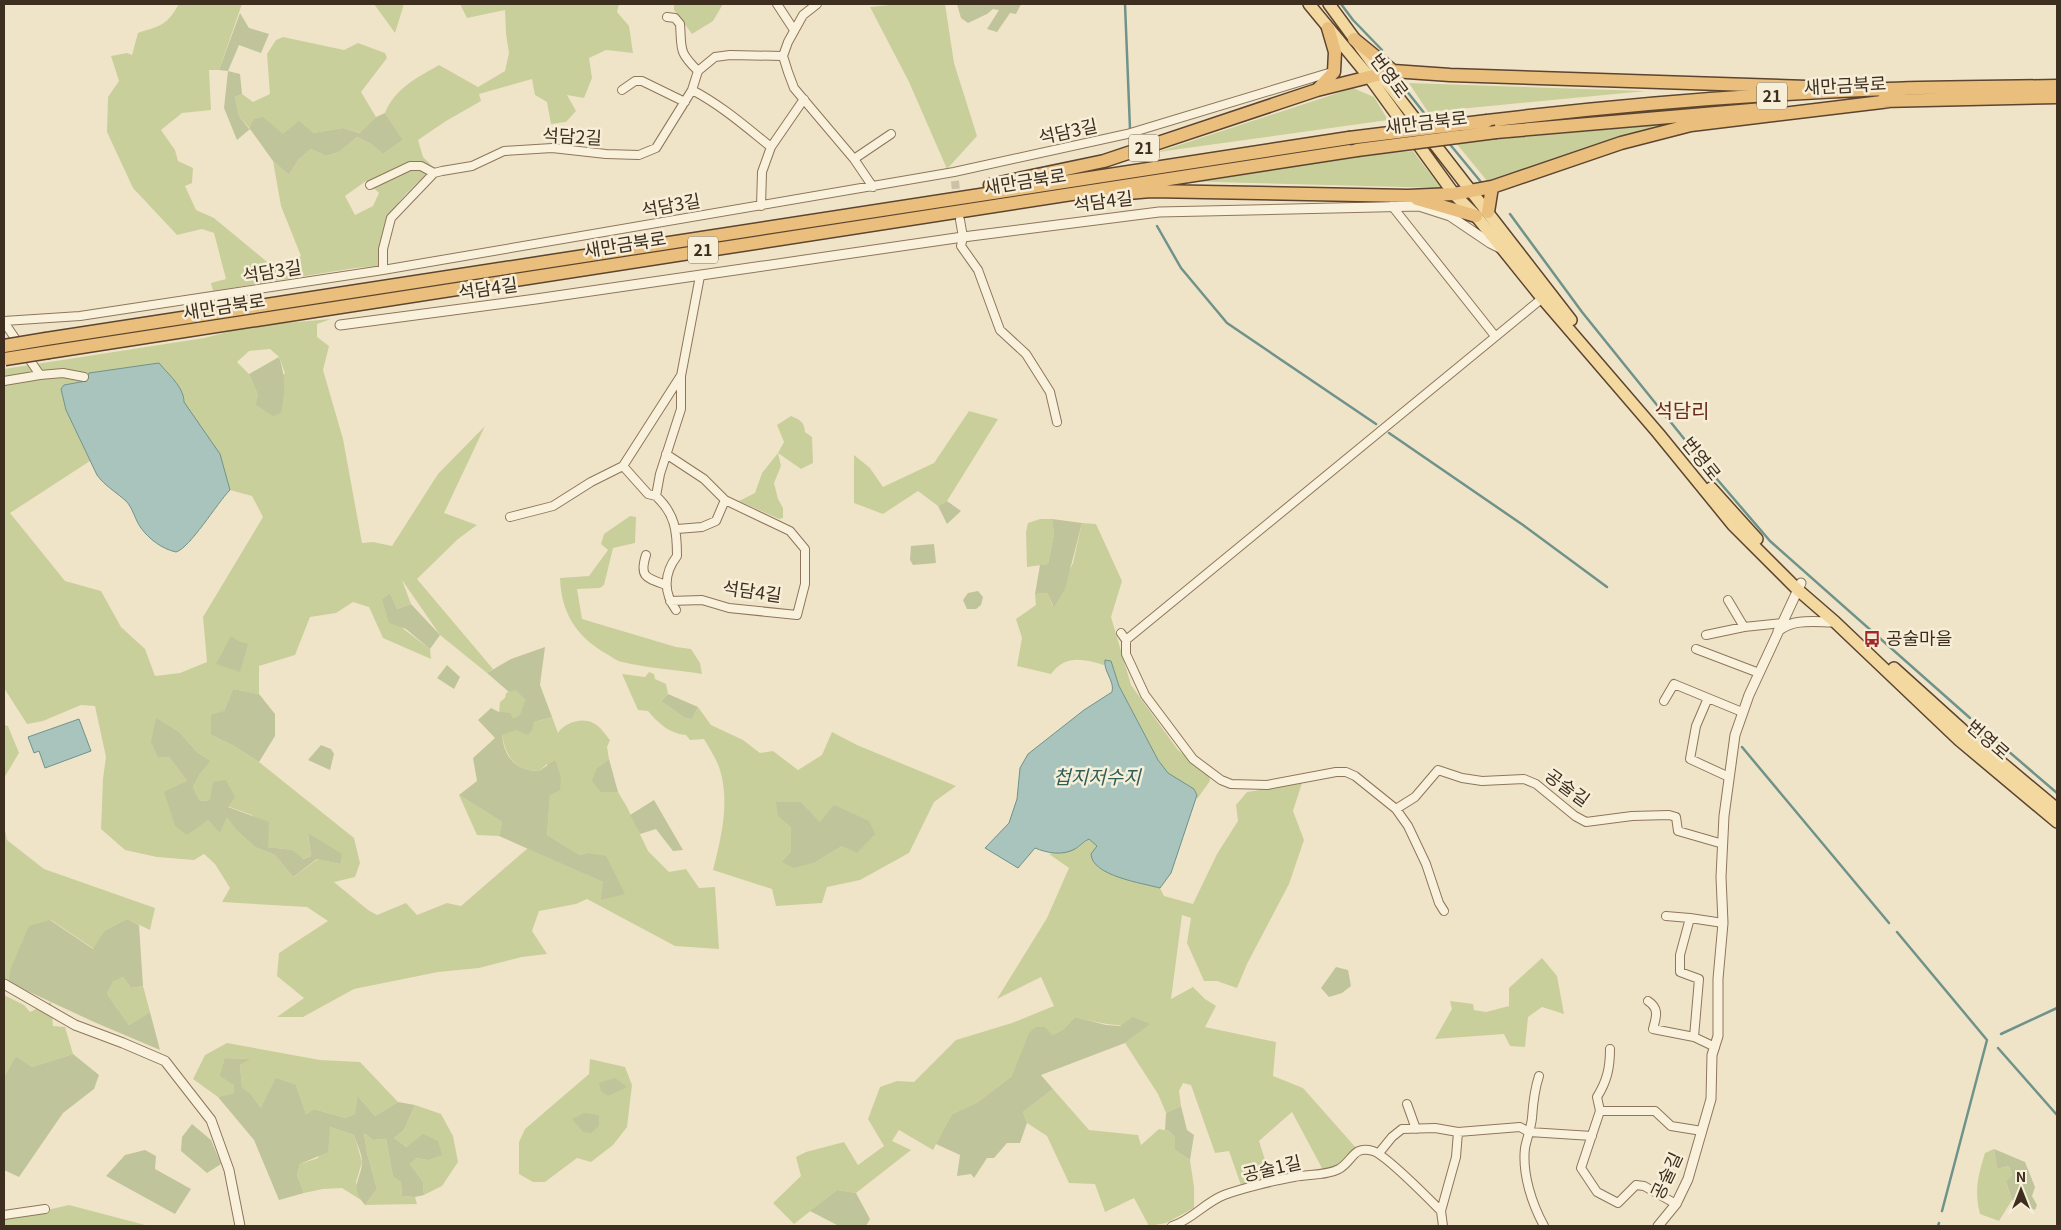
<svg xmlns="http://www.w3.org/2000/svg" width="2061" height="1230" font-family="Georgia,'Noto Sans KR',serif">
<style>
.green{fill:#c9cf9b;fill-rule:evenodd}
.cemetery{fill:#bfc49a}
.water{fill:#a9c4bc;stroke:#6f938a}
.lines{fill:none;stroke-linecap:round;stroke-linejoin:round}
.stream{stroke:#6f938a;stroke-width:2.5}
.minor-tunnel{stroke:#ccc0a6;stroke-width:8;stroke-dasharray:8 4;stroke-linecap:butt}
.minor-casing{stroke:#8d765c;stroke-width:10}
.tertiary-casing{stroke:#8d765c;stroke-width:11}
.primary-casing{stroke:#5b4430;stroke-width:14}
.trunk-casing{stroke:#5b4430;stroke-width:15}
.minor{stroke:#faf1dc;stroke-width:8}
.tertiary{stroke:#faf1dc;stroke-width:9}
.primary{stroke:#f3d9a0;stroke-width:11}
.trunk{stroke:#eabe7c;stroke-width:12}
.trunk-bridge-casing{stroke:#5b4430;stroke-width:15;stroke-linecap:butt}
.trunk-bridge{stroke:#eabe7c;stroke-width:12}
.labels{text-anchor:middle;stroke-width:5;stroke-linejoin:round;paint-order:stroke}
.shield{fill:#f7eed8;stroke:#756857;stroke-width:1}
.shield-label{font-size:16px;font-weight:bold;fill:#3d2e20}
.street-label{font-size:18px;fill:#3d2e20;stroke:#f7eed8}
.poi-label{font-size:18px;fill:#3d2e20;stroke:#f7eed8;text-anchor:start}
.water-label{font-size:19px;font-style:italic;fill:#2f5d5a;stroke:#f7eed8}
.quarter-label{font-size:20px;fill:#6b2e1e;stroke:#f7eed8}
</style>
<rect width="100%" height="100%" fill="#f0e4c8"/>
<path class="green" d="M179,4H242L219,70H209L211,110L182,113L161,130L175,150L178,161L193,168L192,183L185,186L196,210L214,218L272,266L301,256L281,206L273,161L289,175L298,160L311,149L326,156L339,152L357,137L371,144L383,154L403,140L385,113C395,88 417,78 439,65L478,87L505,71L509,53L506,34L505,10L467,18L460,4H619L617,12L629,26L633,53L606,50L589,58L592,78L584,98L567,95L576,111L566,122L551,124L547,102L535,95L532,79L479,94L481,101L446,121L418,140L423,157L435,169C426,174 419,181 411,189C384,215 384,231 378,266L355,268L213,291L211,283L226,279L214,233L202,229L177,235L133,188L107,132L108,97L119,81L111,56L127,53L132,55L138,33C162,25 166,26 179,4ZM366,181L379,193L373,206L355,215L345,196Z
M374,4H404L395,33Z
M674,4H723L713,21L692,34L674,10Z
M901,4H945L954,63L977,136L947,169L909,82L870,7Z
M283,37L344,50L358,43L385,53L387,58L361,92L376,117L361,133L343,128L313,133L283,134L250,129L239,116L235,97L242,94L253,102L270,94L267,54L276,40Z
M1409,83L1646,91L1428,112Z
M1353,88L1374,97L1388,120L1158,152Z
M1669,124L1488,182L1456,143Z
M1413,151L1441,188L1177,181L1391,153Z
M331,319L317,324V337L329,346L323,370L343,439L362,543L373,542L392,546L438,474L485,426L444,513L477,525L458,539L417,579L493,669L487,673L440,635L402,580L411,604L397,609L390,593L382,599L401,627L430,649L431,659L383,638L369,607L353,602L336,613L310,617L295,655L259,666V694L233,689L224,711L211,735L234,746L259,762L354,838L360,863L355,877L334,882L368,910L377,915L406,903L417,915L447,903L461,906L528,848L603,882L624,894L587,853L580,855L547,835L550,794L547,764L539,771C516,771 506,758 502,735L534,722L552,717L558,733C564,723 582,717 593,723C600,726 605,734 610,740L607,747L609,759L597,768L601,792H618L627,807L648,851L669,872L686,869L699,888L715,887L719,949L675,946L587,899L576,904L539,911L532,931L547,954L522,957L479,968L438,972L354,989L303,1017H277L304,998L277,976L279,953L328,921L307,907L222,902L230,888L215,864L204,854L194,860L157,857L125,850L101,829L103,779L106,757L95,706L81,705L43,721L27,724L4,688V369L204,338L251,326ZM270,349L279,357L285,373L258,395L249,374L237,362L249,351ZM86,381L184,397V402L188,409L220,455L230,490L252,496L263,517L203,617L207,662L180,673L155,676L145,649L121,627L101,591L65,581L10,513L90,461L66,410L61,389L64,385ZM180,733L198,753L211,761L200,774L193,787L200,801L210,800L252,815L268,847L293,850L302,859L311,856L308,834L340,864L318,859L293,877L275,855L255,847L237,831L227,816L220,832L208,820L187,781L169,757Z
M969,411L998,419L947,501L938,506L918,491L883,514L854,503V455L870,468L883,487L934,463Z
M791,416C801,420 804,422 805,432L812,437L813,463L801,469L778,453L781,466L774,483L778,499L783,508V518L779,519L739,501L755,493L762,473L778,453L784,442L777,425Z
M630,516L636,517L635,543L613,548L604,585L600,588L577,589L582,619L676,647L691,649L700,663L702,674C678,670 646,668 622,662C616,661 611,656 605,653C576,636 561,612 560,578L589,576L608,550L601,544L604,534Z
M1040,519H1052L1054,534L1048,564L1027,567L1026,532L1028,523Z
M1082,523L1096,524L1122,581L1111,617L1131,685L1178,750L1209,775L1210,781L1197,799L1196,792L1194,789L1168,773L1158,760L1119,686L1111,661L1106,660L1104,665C1083,659 1066,654 1051,674L1017,666L1022,638L1016,619L1036,605L1035,594L1047,593L1053,606L1073,563Z
M649,672L654,674L655,679L666,684L668,694L661,701L685,718L692,719L698,707L711,725L743,740L760,753L773,751L798,770L822,755L832,732L857,745L956,786L934,802L909,853L860,880L827,887L822,903L776,906L772,889L713,870C721,838 730,803 720,770C717,760 710,749 704,739L690,740L686,735C670,734 658,723 648,711L638,710L622,674L645,677ZM801,802L842,846L816,862L791,852V827Z
M516,689L525,700L521,715L513,718L499,712L500,702L505,698L506,693Z
M4,725L8,726L19,753L4,778Z
M1302,783L1293,811L1304,840L1289,884L1247,964L1237,988L1217,981H1204L1187,943L1191,918L1182,915L1171,999L1193,987L1205,999L1216,1006L1205,1027L1276,1042L1273,1076L1303,1088L1357,1149L1340,1164L1323,1170L1292,1112L1259,1141L1271,1179L1242,1188L1229,1151L1215,1153L1191,1085L1183,1083L1179,1091L1181,1106L1166,1113L1158,1094L1125,1043L1149,1024C1118,1027 1106,1025 1075,1017L1064,1029L1052,1035L1012,1076L978,1102L952,1114L933,1150L899,1130L892,1141L911,1150L856,1193L837,1190L794,1224L773,1203L801,1176L796,1157L806,1152L844,1142L858,1165L884,1146L868,1119L880,1087L897,1081L914,1082L956,1040L1012,1023L1054,1006L1041,977L997,999L1047,918L1069,868L1049,854L1077,848L1089,839L1097,846L1100,869L1127,879L1160,888L1164,896L1193,904L1217,854L1238,821L1236,805L1247,792Z
M459,795L502,822L499,836L477,835Z
M4,825L7,840L44,869L155,908L150,930L127,919L105,930L94,949L51,920L10,970L8,982L4,979Z
M1542,958L1557,976L1564,1014L1542,1007L1528,1017L1525,1047L1510,1046L1504,1034L1435,1039L1452,1009L1450,1001L1473,1004L1474,1010L1486,1012L1509,1006V988Z
M123,977L131,988L143,986L150,1012L129,1025L107,994L113,980Z
M4,995L24,1005L30,1012L51,1002L53,1026L65,1027L73,1054L32,1067L16,1056L4,1077Z
M227,1043L320,1060L360,1062L398,1102L375,1116L359,1097L355,1114L345,1118L314,1109L306,1114L296,1085L261,1108L250,1093L242,1087L240,1065L248,1059L225,1058L234,1085V1093L218,1097L193,1079L205,1055Z
M590,1059L625,1067L632,1085L627,1127L613,1145L591,1162L577,1158L545,1182H533L519,1174V1142L525,1129L589,1074Z
M1053,1089L1089,1130L1138,1135L1141,1145L1159,1129L1169,1131L1175,1137V1150L1190,1160L1194,1187V1208L1166,1223L1149,1226L1134,1198L1105,1212L1095,1184L1069,1183L1047,1136L1027,1123L1023,1112Z
M415,1105L441,1114L453,1136L458,1162L442,1186L424,1195L423,1182L410,1164L417,1158L427,1160L394,1138L404,1130Z
M330,1127L354,1135L362,1162L356,1182L361,1200L342,1188L323,1189L304,1193L297,1175L300,1164L318,1158Z
M364,1133L373,1140L386,1139L393,1177L401,1182L402,1196L415,1197L417,1204L365,1205L377,1189L367,1153Z
M1994,1149L1997,1169L2009,1166L2012,1175L2006,1183L2012,1200L1999,1221L1980,1214C1974,1190 1978,1176 1985,1153Z
M69,1205L149,1226H4V1220Z"/>
<path class="cemetery" d="M957,4H1021L1016,14L1010,13L997,32L987,29L999,10L993,9L987,14L968,23L961,18Z
M240,13L249,28L269,34L261,53L239,45L228,71L240,74L242,94L235,97L239,116L249,129L254,119L263,117L283,134L299,121L313,133L343,128L360,133L376,117L385,113L403,140L383,154L371,144L357,137L339,152L326,156L311,149L298,160L289,175L273,161L250,129L237,140L224,108L228,71L219,70Z
M279,357C286,378 285,392 281,413L273,416L256,405L258,395L249,374Z
M947,501L961,511L947,524L938,506Z
M1052,519L1082,523L1065,589L1054,607L1047,593L1035,594L1040,565L1048,564L1054,534Z
M934,544L936,563L913,565L910,560L911,546Z
M978,591L983,597L981,605L976,609H967L963,600L968,593Z
M390,593L397,609L411,604L440,635L430,649L406,629L389,623L382,599Z
M231,636L238,641L248,644L240,672L216,664Z
M545,647L540,685L552,717L534,722L532,730L528,735L516,730L502,735C504,758 517,771 539,771L555,760L561,777L560,790L550,795L547,835L580,855L587,853L606,856L625,894L601,900L603,882L499,836L502,822L459,795L477,781L473,758L495,738L478,720L491,708L499,712L510,713L513,718L520,715L525,700L516,690L509,692L487,673L511,659Z
M447,665L460,677L454,689L437,678Z
M233,689L259,694L275,714V736L259,762L234,746L211,735V715L224,711Z
M668,694L698,707L692,719L685,718L661,701Z
M156,718L180,733L198,753L211,761L200,774L193,787L200,801L210,800L213,782L226,780L235,797L228,807L269,822L268,847L293,850L303,859L311,856L308,833L342,854L340,864L317,859L293,877L275,855L255,847L237,831L227,817L220,833L208,820L187,835L175,826L164,792L187,781L169,757H158L151,742Z
M321,745L331,749L334,754L330,770L308,760Z
M609,759L618,792H601L592,781L597,768Z
M654,800L683,850L673,851L656,829L640,834L630,815Z
M776,802H801L820,822L834,805L869,821L875,834L857,853L842,846L816,862L794,868L782,862L791,852V827L778,816Z
M127,919L139,925L143,986L131,988L123,977L113,981L107,994L129,1025L150,1012L160,1050L94,1022L8,982L10,970L29,926L50,920L93,949L105,930Z
M1336,967L1348,970L1351,986L1342,993L1329,997L1321,988Z
M1075,1017L1106,1025L1120,1026L1133,1017L1150,1024L1125,1043L1041,1075L1053,1089L1023,1112L1027,1123L1020,1143H1007L994,1158H987L974,1178L971,1174L957,1176L960,1155L936,1144L952,1114L978,1102L1012,1076L1029,1033L1036,1027H1045L1052,1035L1064,1029Z
M73,1054L99,1075L94,1089L63,1113L19,1177L4,1170V1077L16,1056L32,1067Z
M225,1058L250,1059L240,1065L242,1087L250,1093L261,1108L276,1078L296,1085L306,1114L314,1109L345,1118L355,1114L358,1096L375,1116L398,1102L415,1105L404,1130L394,1138L407,1147L423,1134L438,1141L442,1155L427,1160L417,1158L410,1164L423,1182L424,1195L415,1197L402,1196L401,1182L393,1177L386,1139L373,1140L364,1133L367,1153L377,1189L365,1205C349,1187 361,1179 362,1163C363,1155 356,1143 354,1135L330,1127L328,1152L300,1164L297,1175L304,1193L279,1200L254,1140L218,1097L234,1093V1085L220,1076Z
M615,1078L627,1087L608,1096L601,1091L599,1083Z
M1181,1106L1187,1130L1194,1135L1190,1160L1175,1150V1137L1169,1131L1165,1130L1166,1113Z
M584,1113L599,1115V1126L591,1133L583,1132L572,1119Z
M192,1124L211,1140L221,1164L207,1173L181,1151L182,1137Z
M1994,1149L2025,1162L2035,1187L2032,1196L2037,1205L2035,1210L2012,1200L2006,1182L2012,1175L2009,1166L1997,1169Z
M145,1150L156,1156L155,1169L191,1189L175,1214L106,1176L125,1155Z
M837,1190L856,1193L870,1219L866,1226H839L810,1211Z"/>
<path class="water" d="M159,363C168,374 184,387 184,402L220,454L230,490C217,503 190,548 176,552C162,549 149,539 141,528C135,520 133,508 126,501C116,492 105,486 97,475L66,410L61,389L64,385L86,381L89,373Z
M1105,660L1111,661L1119,686L1158,760L1168,773L1194,789L1197,795L1171,873L1160,888C1142,883 1092,876 1091,854L1097,846L1089,839C1084,841 1080,846 1075,849C1062,856 1047,853 1035,848L1018,868L985,848L1009,823L1017,799L1020,768L1028,754L1084,710L1112,692C1115,681 1103,671 1105,660Z
M79,719L91,751L45,768L39,751L34,753L28,737Z"/>
<g class="lines">
<path class="stream" d="M1125,4L1130,129
M1341,4L1353,20L1382,50
M1406,90L1432,123
M1448,142L1481,182
M1510,214L1582,312L1702,461
M1157,226L1181,268L1227,323L1376,424
M1389,433L1523,525L1607,587
M1710,471L1770,541L1970,718
M1979,726L2057,793
M1742,747L1889,923
M1897,932L1987,1040L1942,1211
M2001,1034L2057,1008
M1998,1048L2057,1115
M1938,1226L1939,1223"/>
<path class="minor-tunnel" d="M955,181L957,202"/>
<g class="minor-casing">
<path id="minor" d="M777,4L794,30
M817,4L803,15L788,42L783,56L788,72L794,88L854,159L873,187
M667,17L675,18L680,24C682,50 678,51 698,71
M622,90L635,81H642L685,102
M692,90C721,105 746,127 771,147
M854,159L891,134
M370,185L410,166H421L434,173L442,171L472,166L504,151L552,148L606,154L639,155L656,148L692,90L698,71L715,57L730,55L783,56
M761,206L762,172L771,147L804,99
M1392,206L1495,336
M960,220L963,237L961,246L978,270L1000,330L1026,354L1050,392L1057,422
M383,270V249L391,218L434,173
M4,321L80,316L383,270L954,172L1127,134L1332,72
M4,322L40,375L4,381
M40,375L63,373L84,377
M666,454L704,479L725,500L790,531L805,549V584L797,615L729,608L702,600L670,601
M623,466L680,377
M510,517L553,506L591,482L623,466L648,494L656,496
M677,529L702,527L716,521L725,500
M646,555C639,577 646,578 666,585
M1728,600L1744,627
M676,610C663,592 664,573 677,556C677,530 675,514 656,496L660,474L681,409V376L700,276
M1121,633L1126,640V654L1145,695L1193,759L1221,780L1231,784L1267,785L1336,772H1346L1355,776L1396,809L1408,826L1426,864L1439,903L1444,911
M1706,635L1744,627L1782,623
M1126,640L1545,296
M1696,649L1759,673
M1708,698L1696,726L1690,759L1729,777
M1664,701L1674,684L1742,712
M1396,809L1415,797L1438,770L1462,778L1482,781L1524,779L1536,784L1575,816L1586,822L1632,816L1669,815L1676,817L1678,831L1723,844
M1666,916L1690,918
M1648,1001C1660,1009 1656,1017 1653,1029L1694,1037L1715,1047
M1694,1037L1699,979L1680,972V955L1690,918L1723,923
M1610,1049C1610,1068 1607,1081 1597,1097L1600,1111H1655L1671,1126L1702,1131
M1539,1076C1534,1091 1533,1103 1532,1118C1531,1128 1527,1138 1525,1148C1522,1174 1532,1204 1544,1226
M1407,1104L1416,1129
M1600,1111L1581,1168L1597,1192L1618,1203L1636,1185L1644,1186L1676,1204
M1379,1153L1392,1137L1402,1129L1435,1128L1458,1132L1520,1127L1529,1132L1592,1136
M4,1215L45,1209
M1172,1226C1192,1220 1204,1203 1224,1195C1240,1189 1276,1180 1294,1177C1308,1174 1326,1176 1339,1169C1353,1161 1353,1145 1373,1151C1386,1155 1429,1199 1441,1211
M1443,1226L1441,1211L1456,1157L1458,1132"/>
</g>
<g class="tertiary-casing">
<path id="tertiary" d="M340,325L536,299L963,237L1159,212L1419,206L1450,216L1490,243L1500,248
M1778,631C1794,618 1815,622 1835,622
M4,984L75,1025L123,1043L165,1061L211,1120L229,1170L240,1226
M1658,1226L1676,1204L1688,1179L1711,1099L1712,1055L1718,1036V979L1723,923L1721,877L1724,816L1735,735L1749,695L1801,583"/>
</g>
<g class="primary-casing">
<path id="primary" d="M1309,4L1370,78L1454,194L1476,216L1542,298L1658,433L1733,525L1798,590L1835,622L1959,740L2057,822
M1329,4L1381,75L1571,320
M1711,488L1757,539
M1894,668L1966,733L2057,809"/>
</g>
<g class="trunk-casing">
<path id="trunk" d="M1354,39L1393,71L1450,75L1807,87
M1317,90L1393,71
M1882,101L2057,97
M1487,121C1619,105 1754,94 1887,89C1944,87 2001,87 2057,86
M1496,132L1763,109
M990,185L1104,161L1317,90L1334,72L1335,52L1328,28
M1105,195L1151,191L1408,196L1454,194L1492,187L1621,143L1691,125L1890,101
M1417,199L1476,216
M1488,212L1492,187
M46,339L1349,138
M49,352L1357,150"/>
</g>
<use href="#minor" class="minor"/>
<use href="#tertiary" class="tertiary"/>
<use href="#primary" class="primary"/>
<use href="#trunk" class="trunk"/>
<g class="trunk-bridge-casing">
<path id="trunk-bridge" d="M1349,138L1487,121
M1357,150L1496,132
M4,346L46,339
M5,359L49,352"/>
</g>
<use href="#trunk-bridge" class="trunk-bridge"/>
</g>
<defs>
<g id="bus-bare" transform="scale(1.35)"><path d="M-5-6H5V4H4V6H2V4H-2V6H-4V4H-5ZM-3.5-4V0h7V-4ZM-3.5 1.2v1.5H-2V1.2ZM2 1.2v1.5H3.5V1.2Z" fill="#9e2a2b" stroke="#f7eed8" stroke-width="2.5" paint-order="stroke"/></g>
</defs>
<g fill-rule="evenodd">
<use href="#bus-bare" x="1872" y="639"/>
</g>
<g class="labels">
<g class="shield">
<rect x="1757" y="82.5" width="30" height="27" rx="4"/>
<rect x="1129" y="134.5" width="30" height="27" rx="4"/>
<rect x="688" y="236.5" width="30" height="27" rx="4"/>
</g>
<g class="shield-label">
<text x="1772" y="102">21</text>
<text x="1144" y="154">21</text>
<text x="703" y="256">21</text>
</g>
<g class="street-label">
<text transform="translate(1389 76) rotate(53)" y="6">번영로</text>
<text transform="translate(1845 86) rotate(-3)" y="6">새만금북로</text>
<text transform="translate(1426 123) rotate(-7)" y="6">새만금북로</text>
<text transform="translate(1068 132) rotate(-12)" y="6">석담3길</text>
<text transform="translate(572 137) rotate(3)" y="6">석담2길</text>
<text transform="translate(1025 182) rotate(-9)" y="6">새만금북로</text>
<text transform="translate(1103 202) rotate(-7)" y="6">석담4길</text>
<text transform="translate(671 206) rotate(-10)" y="6">석담3길</text>
<text transform="translate(625 245) rotate(-9)" y="6">새만금북로</text>
<text transform="translate(272 272) rotate(-9)" y="6">석담3길</text>
<text transform="translate(488 289) rotate(-8)" y="6">석담4길</text>
<text transform="translate(224 307) rotate(-9)" y="6">새만금북로</text>
<text transform="translate(1701 459) rotate(51)" y="6">번영로</text>
<text transform="translate(752 592) rotate(8)" y="6">석담4길</text>
<text transform="translate(1988 740) rotate(41)" y="6">번영로</text>
<text transform="translate(1567 788) rotate(36)" y="6">공술길</text>
<text transform="translate(1272 1169) rotate(-13)" y="6">공술1길</text>
<text transform="translate(1667 1176) rotate(-65)" y="6">공술길</text>
</g>
<g class="poi-label">
<text x="1886" y="645">공술마을</text>
</g>
<g class="water-label">
<text x="1097" y="784">첩지저수지</text>
</g>
<g class="quarter-label">
<text x="1682" y="418">석담리</text>
</g>
</g>
<rect width="2061" height="1230" fill="none" stroke="#3d2e20" stroke-width="10"/>
<g transform="translate(2021 1190)" stroke="#f7eed8" stroke-width="4" paint-order="stroke">
<path d="M0-4L9 19L0 12L-9 19Z" fill="#3d2e20"/>
<text y="-8" font-size="14" font-weight="bold" text-anchor="middle" fill="#3d2e20">N</text>
</g>
</svg>
